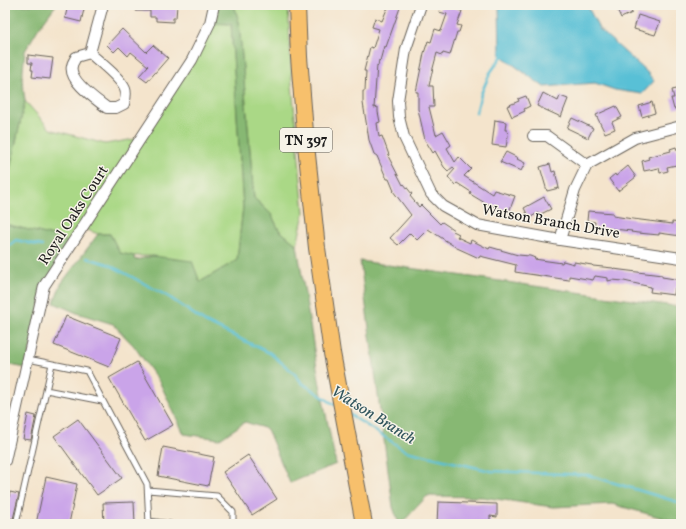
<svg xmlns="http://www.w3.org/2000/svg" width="686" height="529" font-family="Vollkorn,serif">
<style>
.green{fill:#aad886;stroke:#637a51}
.forest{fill:#87b873;stroke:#526a48}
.water{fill:#59c0d6;stroke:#3a6e79}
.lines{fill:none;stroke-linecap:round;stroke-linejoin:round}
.stream{stroke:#59c0d6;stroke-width:2.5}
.building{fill:#caa4e9}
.service-casing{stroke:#68625a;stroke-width:7}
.minor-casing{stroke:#68625a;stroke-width:12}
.primary-casing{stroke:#68625a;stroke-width:18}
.service{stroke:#fff;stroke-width:5}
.minor{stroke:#fff;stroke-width:10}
.primary{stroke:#f7c06c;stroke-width:16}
.labels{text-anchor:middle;stroke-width:3;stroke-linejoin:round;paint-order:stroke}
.shield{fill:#f7f3e8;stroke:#5e5c59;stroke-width:1}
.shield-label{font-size:14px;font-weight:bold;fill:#1c1c1c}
.street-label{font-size:15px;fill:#1c1c1c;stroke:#f7f3e8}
.water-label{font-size:16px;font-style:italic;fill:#31555d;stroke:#f7f3e8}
</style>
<rect width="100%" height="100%" fill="#f7f3e8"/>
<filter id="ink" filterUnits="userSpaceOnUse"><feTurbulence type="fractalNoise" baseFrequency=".025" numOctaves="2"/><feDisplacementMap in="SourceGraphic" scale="8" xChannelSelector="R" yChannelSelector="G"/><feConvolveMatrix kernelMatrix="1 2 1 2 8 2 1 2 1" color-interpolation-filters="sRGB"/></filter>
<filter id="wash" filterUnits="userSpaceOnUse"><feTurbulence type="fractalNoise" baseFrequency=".012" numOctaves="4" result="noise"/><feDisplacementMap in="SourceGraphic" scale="16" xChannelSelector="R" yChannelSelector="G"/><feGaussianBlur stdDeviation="0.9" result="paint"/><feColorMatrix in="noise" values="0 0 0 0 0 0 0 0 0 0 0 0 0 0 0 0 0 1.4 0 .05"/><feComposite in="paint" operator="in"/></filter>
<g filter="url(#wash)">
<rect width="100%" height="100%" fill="#f4e4cc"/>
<path class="green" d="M234,5H288L292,85L304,213L297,245L279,230L271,214L254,198L239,22Z
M210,23L231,24L243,207L237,260L200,282L153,256H134L120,253L110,234H98L82,228L71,244L57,237L5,224V191L25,101L50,129L105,144L141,138Z"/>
<path class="forest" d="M7,5H56L38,29L25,51L22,79L25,101L5,191V6Z
M214,5H234L239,22L254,198L271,214L279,230L297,245L319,380L336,464L290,483L267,429L245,422L220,439L184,434L160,383L134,346L113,324L77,313L54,303L61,284L98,234H110L120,253L134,256L135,260L153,256L192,261L200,282L237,260L243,207L231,24L210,23Z
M5,224L57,237L71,244L44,286L26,368L5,364Z
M360,261L681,307V523L612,504L553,507L482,497L427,496L401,524H399L393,507Z"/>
<path class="water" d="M499,5H587L599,29L646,71L654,81L642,94L615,90L595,83L544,87L500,55Z"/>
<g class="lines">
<path class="stream" d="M476,113L481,94L490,73L502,56
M5,249L16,240L42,246
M87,258L108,264L169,297L205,322L270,353L294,373L302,383L335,405
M349,414L406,451L491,471L588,475L681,503"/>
</g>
<g id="blocks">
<path class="building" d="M68,5H85L81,22L65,18Z
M136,5H177L176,18H173V22L156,21V17H150V11H136Z
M389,5H401L386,47L384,46L380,61L379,60L378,66L377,65L374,108L378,107V112L380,122L377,123L379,137L382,136L389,155L388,156L403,185L404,184L412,194L410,196L419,207L421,205L440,224L442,222L454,230L453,231L459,234L457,237L470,243L471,240L489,249L490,247L518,255L530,256L535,258L534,259L562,263L563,261L574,264V262L592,265L593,266L613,268L614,269L621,270L662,275V277L681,280V289L675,288L674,295L650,292L651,287L624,281L612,280L608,281V278L595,276L593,280L569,276V280L515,272L516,265L480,256L479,258L457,248L428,229L417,240L410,233L398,245L390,238L411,215L393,191H394L389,179H387L385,175L377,156L374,154L369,140L363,103V91H365L366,71H364L370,47L373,48L379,29L372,27L375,18L382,21L387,9H388Z
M441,5H451V7L462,11L457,25L461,26L459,32H457L450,55L443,53L442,55L437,53L432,72L429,86H433L434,107H429L436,135L443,131L451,145L447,148L455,162L459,157L471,169L464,176L492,194L494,190L515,196L509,212L485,203L470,194L471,192L457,183L455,185L448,177L455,169L453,167L448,171L444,167L435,151L433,153L425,140L418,109V92H416L424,53L428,41L431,42L435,29L441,31L447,14L439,12Z
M615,5H629L632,13L621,18Z
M638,15L660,22L655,35L634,29Z
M122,29L146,52L153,45L168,58L147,82L139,76L148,66L131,52L128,56L119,47L114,52L107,45Z
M28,55L53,58L50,79L32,77L33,70H31L32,63H28Z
M681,88V107L674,109L671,98H674L672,90Z
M543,93L558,101L560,96L568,99L561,117L537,106Z
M526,96L530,106L524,109L525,111L512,117L507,106L519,101L518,99Z
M652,102L655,113L642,117L639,106Z
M616,106L622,117L612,122L615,129L605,133L596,115Z
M572,118L593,128L588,138L567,128Z
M495,120L506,122L505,130H507L508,136L506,147L492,145Z
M676,147L677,150L681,149V164L667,167L668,171L660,173L659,168L644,171L642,161L649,159L648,157L671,151L670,149Z
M506,152L518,158L517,159L525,163L521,171L500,162Z
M550,164L552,172L555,171L559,188L547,191L540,167Z
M628,166L636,177L618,191L609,179L615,174L616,176Z
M544,197L551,209L539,215L538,213L529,218L524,208Z
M588,211L613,213V216L633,219L672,224V222L681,223V236L659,233V235L638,233L631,232L632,231L594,227L595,222L587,221Z
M66,316L121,338L109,367L54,345Z
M137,362L173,425L145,441L109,378Z
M28,414L36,416L31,440L23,439Z
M78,419L122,478L97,495L54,436Z
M163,447L214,457L208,486L158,476Z
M248,455L277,499L252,515L223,472Z
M46,477L77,484L69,524H36Z
M10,492L19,494L13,519L5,517Z
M134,502L135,524H104L103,503Z
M438,502L497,504V517L490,516V524H437Z"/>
</g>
</g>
<g filter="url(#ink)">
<use href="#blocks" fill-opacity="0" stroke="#68625a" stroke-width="1"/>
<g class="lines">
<g class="service-casing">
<path id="service" d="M28,359L87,371L147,484L149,524
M46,390L102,401
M148,490L217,496L233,512V523L230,524
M149,521L170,524
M16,524L52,364
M498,524H507"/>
</g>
<g class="minor-casing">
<path id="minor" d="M421,5L406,49L398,101L399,117L404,137L431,194L443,206L477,225L560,240L681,258
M90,53C99,62 120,77 125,89C127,94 125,100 124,104L116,108H107C97,100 68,81 72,66C72,63 75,60 76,57Z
M90,53L103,5
M533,136H547L587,165
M560,240L575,190L587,165L635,138L681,126
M5,461L44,286L192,60L210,23L214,5"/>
</g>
<g class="primary-casing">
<path id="primary" d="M297,5L299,57L306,145L317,248L332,353L364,524"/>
</g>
<use href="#service" class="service"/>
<use href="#minor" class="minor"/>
<use href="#primary" class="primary"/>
</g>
</g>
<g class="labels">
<rect class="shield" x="280" y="128" width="52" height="24" rx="3"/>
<g class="shield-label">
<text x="306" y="145">TN 397</text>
</g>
<g class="street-label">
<text transform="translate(73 215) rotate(-57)" y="5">Royal Oaks Court</text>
<text transform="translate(551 221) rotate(10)" y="5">Watson Branch Drive</text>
</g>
<g class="water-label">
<text transform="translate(374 414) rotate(32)" y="6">Watson Branch</text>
</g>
</g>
<rect width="686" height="529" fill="none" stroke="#f7f3e8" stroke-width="20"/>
</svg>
